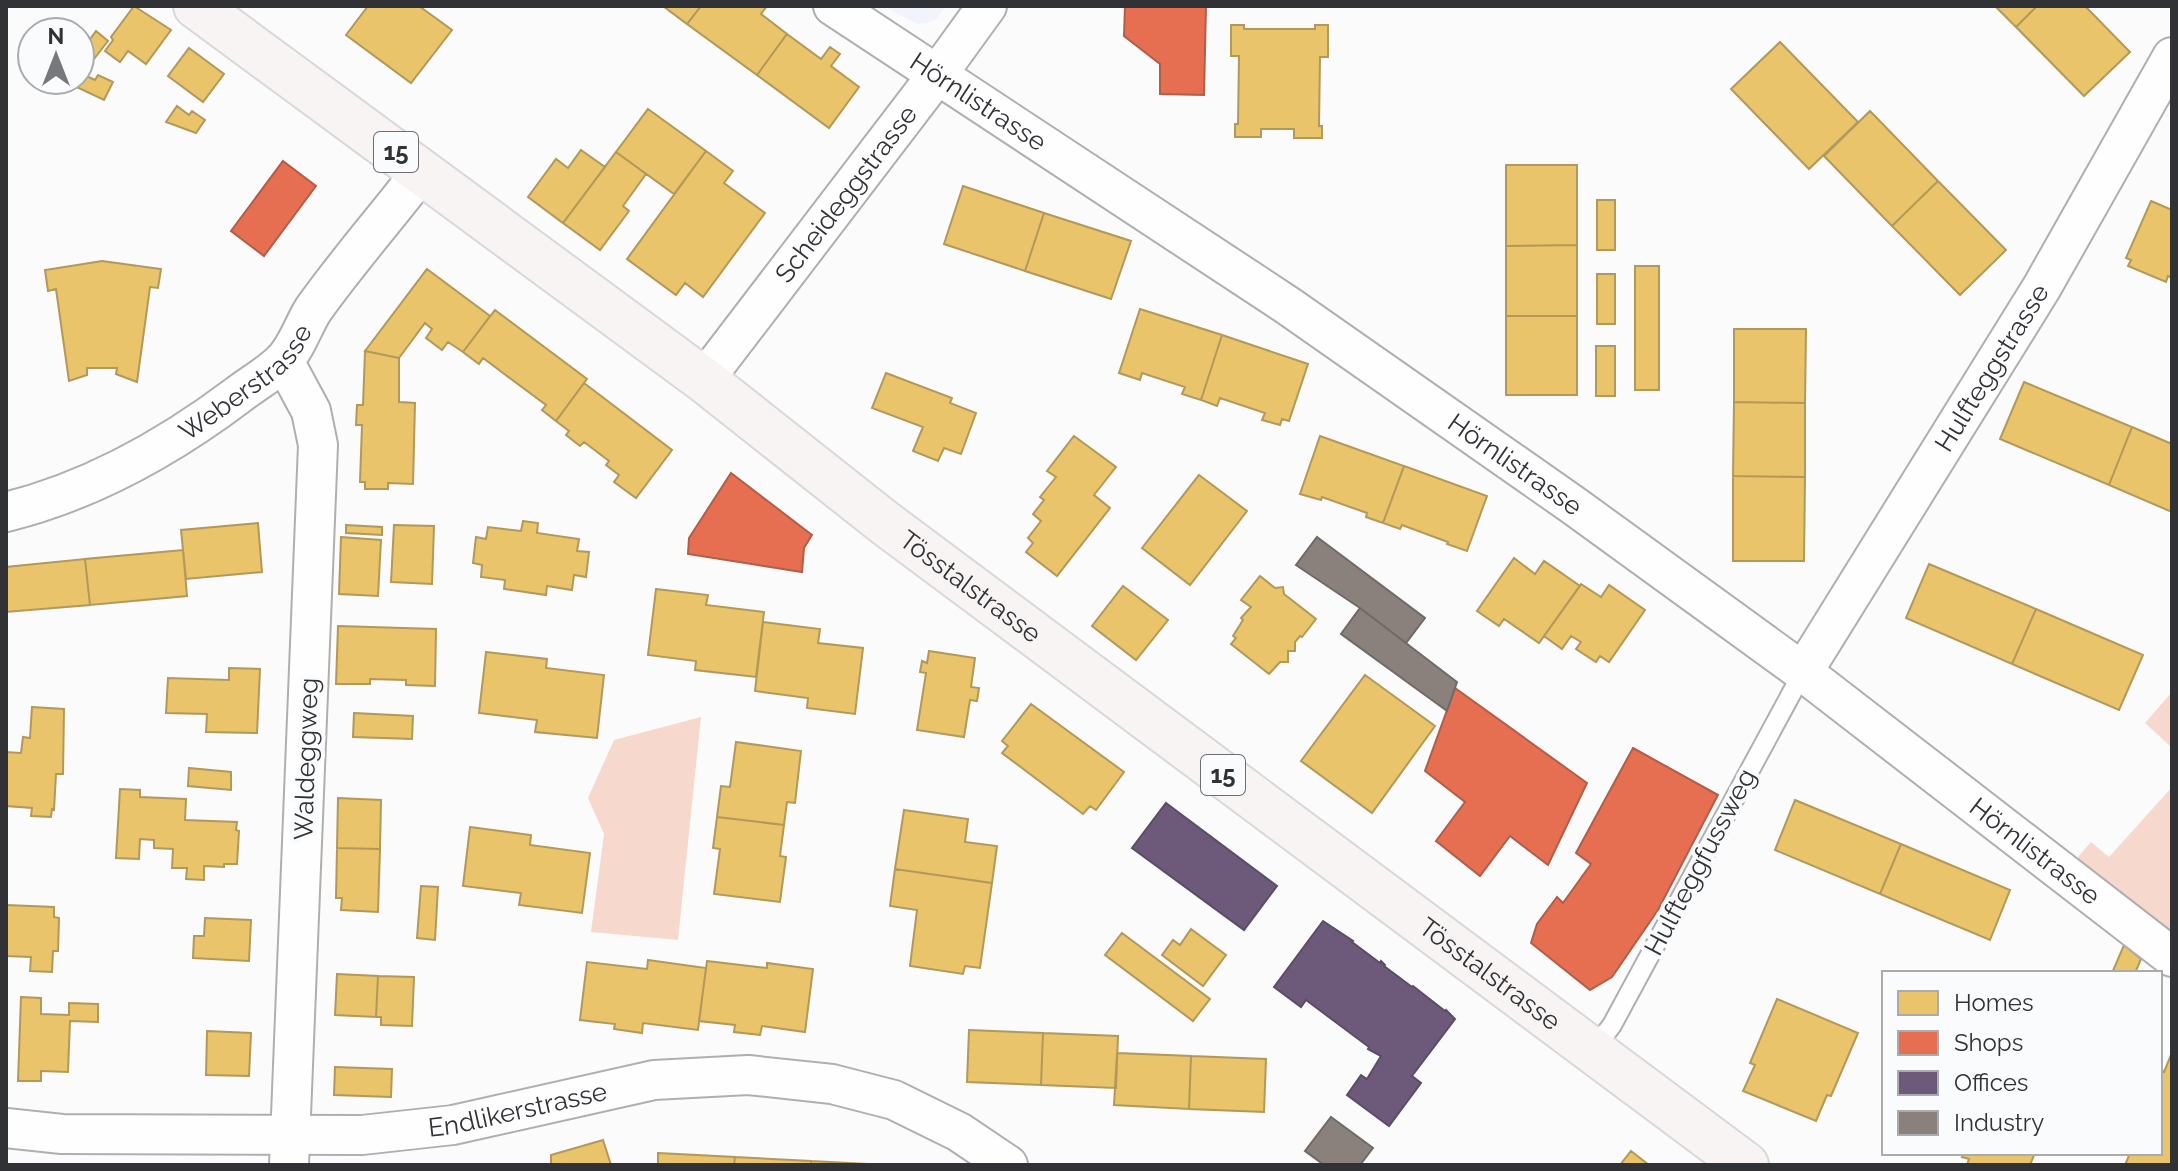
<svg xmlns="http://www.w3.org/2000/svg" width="2178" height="1171" font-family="Raleway,sans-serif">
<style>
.built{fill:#f1f3fd}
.green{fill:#f6d9cc}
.homes{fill:#e9c46a;stroke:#b2985a;stroke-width:2}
.shops{fill:#e76f51;stroke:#b05d49;stroke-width:2}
.offices{fill:#6d597a;stroke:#5b4d66;stroke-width:2}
.industry{fill:#8a817c;stroke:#6f6967;stroke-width:2}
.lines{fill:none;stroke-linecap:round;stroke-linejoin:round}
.service-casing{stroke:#afafb1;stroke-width:22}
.minor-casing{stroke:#afafb1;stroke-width:42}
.primary-casing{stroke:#d8d8da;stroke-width:48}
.service{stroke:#fefeff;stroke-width:18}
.minor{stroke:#fefeff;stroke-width:38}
.primary{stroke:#f8f4f3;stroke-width:44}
.labels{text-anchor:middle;stroke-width:8;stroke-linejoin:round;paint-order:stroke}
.shield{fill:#fafbfd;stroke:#6d6e72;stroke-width:2}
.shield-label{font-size:24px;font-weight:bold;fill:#303236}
.street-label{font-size:26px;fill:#303236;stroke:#fafbfd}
</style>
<rect width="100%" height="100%" fill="#fbfbfc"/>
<path class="built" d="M883,6H946L936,19L927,23L917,24Z"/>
<path class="green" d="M2172,692V748L2145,723Z
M701,717L678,940L591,932L604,834L588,798L614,740Z
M2172,787V957L2064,873L2091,842L2109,857Z"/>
<path class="homes" d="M134,6L171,30L146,64L128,51L120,62L105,51L113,40L111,37Z
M368,6H419L452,30L411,83L346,35Z
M663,6H701L687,24Z
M701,6H767L761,14L787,34L757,75L687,24Z
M1995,6H2037L2016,27Z
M2037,6H2085L2130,52L2084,96L2016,27Z
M1231,25H1244V29H1315V25H1328V57H1320L1319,126H1322V138H1294V129H1261V137H1235V124H1238L1239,56H1231Z
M96,31L108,41L87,68L80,63V53Z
M787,34L821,59L830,47L840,54L831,66L859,87L829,128L757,75Z
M1780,42L1858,122L1809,169L1731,89Z
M189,48L224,74L203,102L168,76Z
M80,73L95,80L98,75L113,82L104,100L66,82L67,80H80Z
M177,106L189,115L192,111L205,120L196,133L166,122Z
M648,109L706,151L674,194L616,152Z
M1870,111L1938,181L1892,226L1824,156Z
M581,150L605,167L563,223L528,197L556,159L568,168Z
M706,151L733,171L724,183L765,213L703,297L685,283L676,295L627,259Z
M616,152L646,174L623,206L629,211L600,250L563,223Z
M1506,165H1577V245L1506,246Z
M1938,181L2006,250L1960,295L1892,226Z
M963,186L1044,213L1025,271L944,244Z
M1597,200H1615V250H1597Z
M2151,201L2172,210V278L2168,276L2166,282L2128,266L2131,260L2126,258Z
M1044,213L1131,241L1111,299L1025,271Z
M1577,245V316H1506V246Z
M102,261L161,269L158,288L150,287L137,382L116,374L117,368H87V375L69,381L56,289L48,291L45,270Z
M1635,266H1659V390H1635Z
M427,269L490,316L463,352L448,342L442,350L426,338L432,329L425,323L399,358L365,351Z
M1597,274H1615V324H1597Z
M1140,309L1222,335L1201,400L1182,394L1185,387L1142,373L1140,380L1119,373Z
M495,310L587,379L556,421L542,410L546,405L483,358L479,364L463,352Z
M1506,316H1577V395H1506Z
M1734,329H1806L1805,403L1734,402Z
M1222,335L1308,364L1289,421L1282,419L1280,425L1262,420L1265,413L1220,398L1217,406L1201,400Z
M1596,346H1615V396H1596Z
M365,351L399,358V402L415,403L413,484L388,483V489H365V482H360L362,425H356L357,405H363Z
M886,373L952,398L950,403L976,413L961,454L944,448L938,461L913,451L923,427L872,408Z
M2024,382L2132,427L2109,485L2000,439Z
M584,383L672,450L636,498L614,482L619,475L606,465L609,461L584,442L580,446L566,435L569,431L556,421Z
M1734,402L1805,403V477L1733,476Z
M2132,427L2172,444V512L2109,485Z
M1074,436L1116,467L1094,495L1110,508L1057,576L1026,552L1033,543L1028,538L1041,521L1033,514L1044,500L1040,497L1056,477L1047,471Z
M1320,436L1404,466L1383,523L1366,517L1367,513L1322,497L1321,500L1300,494Z
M1404,466L1487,496L1467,551L1447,544L1448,542L1402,525L1400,529L1383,523Z
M1199,475L1247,511L1190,585L1142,548Z
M1733,476L1805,477L1804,561H1733Z
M523,521L538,523L537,533L579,539L577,551L589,552L586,577L574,575L572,590L547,586L546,595L504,589L505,580L481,577L482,565L473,563L476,537L486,539L488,527L521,531Z
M258,523L262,572L186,579L181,530Z
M346,525L382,527V535L346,533Z
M394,525L434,526L432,584L391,582Z
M341,537L381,540L378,596L339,594Z
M183,550L187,596L90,605L85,559Z
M1514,558L1535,574L1544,561L1580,586L1539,643L1504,619L1499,626L1477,611Z
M85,559L90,605L6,612V567Z
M1929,564L2036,609L2012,664L1906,618Z
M1260,576L1275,588L1283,587L1284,594L1316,619L1302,637L1300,636L1295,642V651H1288V662H1280L1269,674L1231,644L1236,638L1233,636L1243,620L1241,618L1251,607L1241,600Z
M1581,584L1601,597L1609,585L1645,610L1609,662L1600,656L1596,662L1576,649L1581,642L1571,636L1562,649L1544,636Z
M1123,586L1168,620L1136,660L1092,626Z
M656,589L708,595L706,605L764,612L756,677L695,670L696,661L648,655Z
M2036,609L2143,655L2119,710L2012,664Z
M763,622L820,629L818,643L863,648L855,714L807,708L808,698L755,691Z
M338,626L436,629L435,686L406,685V680L370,679V684H336Z
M929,651L975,658L971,687L979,688L977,701L970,700L964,737L917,730L926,673L920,672L922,661L927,663Z
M486,652L547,659L546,668L604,675L597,738L535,732L537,720L479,713Z
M229,668L260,669L257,733L206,732L207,714L166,713L168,678L229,680Z
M1365,675L1435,726L1372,813L1301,761Z
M1031,704L1124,772L1096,810L1090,806L1083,814L1002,753L1008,746L1002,741Z
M32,707L64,709L63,774H56L54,810L52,809L51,817L31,816L32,808L6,806V752L21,753L23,737L30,738Z
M354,713L413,716L412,739L353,737Z
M736,742L801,751L795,803L787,802L784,825L717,817L721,786L730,787Z
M189,768L231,772V790L188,786Z
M120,789L140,790V797L186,799L185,820L237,822L236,830L239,831L237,864H224V867L204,866V880L186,879L187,868H172L173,849L154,848V840L140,839L139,859L116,858Z
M338,798L381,800L380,849L337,848Z
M1795,800L1901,844L1880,894L1775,850Z
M904,810L968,819L965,842L997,846L992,883L895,869Z
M717,817L784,825L780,856L786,857L780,902L714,894L720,849L713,848Z
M470,827L531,835L530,845L590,853L582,913L519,905L521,893L463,886Z
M1901,844L2010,890L1990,940L1880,894Z
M337,848L380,849L378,912L341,910L342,898H336Z
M895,869L992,883L980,968L965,966L963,974L910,966L917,910L890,906Z
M421,886L438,887L435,940L417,938Z
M6,905L54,907V917L59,918L58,951H53L52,972L30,971L31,957L6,956Z
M205,918L251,920L249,961L193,958L194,936H204Z
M1191,929L1226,955L1203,986L1162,955L1173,940L1180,945Z
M1122,933L1210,999L1193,1021L1105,955Z
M2124,945L2141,959L2135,973H2112Z
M648,960L706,968L698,1030L643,1023L642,1033L614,1029L615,1024L580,1020L587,962L647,969Z
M707,961L767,968V963L813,969L805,1032L762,1026L760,1035L734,1032L735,1025L699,1021Z
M337,974L378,976L376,1017L335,1015Z
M378,976L414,977L412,1026L381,1025V1017H376Z
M21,997L41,998V1014L69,1015V1003L98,1004V1022L70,1021L68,1072L41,1071V1081H18Z
M1777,999L1858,1033L1831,1096L1827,1095L1816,1121L1743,1091L1755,1065L1750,1063Z
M969,1030L1043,1033L1041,1085L967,1082Z
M207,1031L251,1033L249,1076L206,1075Z
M1043,1033L1118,1036L1116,1088L1041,1085Z
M1117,1053L1191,1056L1189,1109L1114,1105Z
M2171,1055L2172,1165H2125L2130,1153H2160V1070L2164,1072Z
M1191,1056L1266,1059L1264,1112L1189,1109Z
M335,1067L392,1069L391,1097L334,1095Z
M603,1140L611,1165H551V1155Z
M1631,1151L1649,1165H1620Z
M658,1153L735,1157L734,1165H658Z
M1964,1153H2035L2030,1165H1967L1969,1159L1962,1157Z
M735,1157L811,1161V1165H734Z
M811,1161L887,1165H811Z"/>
<path class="shops" d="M1125,6H1206L1204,95L1160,94V64L1124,36Z
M283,161L316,186L264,256L231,231Z
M731,473L812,535L804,548L802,572L688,554L689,538Z
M1455,688L1587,783L1548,865L1510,836L1480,876L1436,841L1465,802L1425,771Z
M1633,748L1718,795L1658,910L1612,977L1590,990L1531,943L1537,924L1557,897L1563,903L1591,864L1576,853Z"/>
<path class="offices" d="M1166,803L1277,886L1244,930L1132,848Z
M1323,921L1353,941L1352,942L1380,963L1381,961L1385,965L1384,966L1412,987L1413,986L1445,1011L1446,1010L1455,1019L1412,1076L1421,1083L1389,1126L1347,1095L1361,1075L1367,1079L1381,1056L1368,1049L1369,1047L1306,1000L1301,1007L1274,987Z"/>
<path class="industry" d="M1317,537L1425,618L1406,643L1360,608L1296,565Z
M1360,608L1457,682L1447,711L1341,634Z
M1331,1117L1373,1148L1360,1165H1324L1305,1151Z"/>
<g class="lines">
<g class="service-casing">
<path id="service" d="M1593,1050L1612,1025L1803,672"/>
</g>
<g class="minor-casing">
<g id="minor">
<path id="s1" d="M833,6L1287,305L1573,505L1803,672L2172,957"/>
<path d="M284,361L311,411L318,445L289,1165"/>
<path id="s2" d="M704,380L937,75L987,6"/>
<path id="s3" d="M6,512C91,491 169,447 238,395C252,384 269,375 282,362C296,349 303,326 313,310C347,262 386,218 422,171"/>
<path id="s4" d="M1803,672L2042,287L2172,57"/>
<path id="s5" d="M6,1128L62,1134L362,1135L453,1125L654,1080L748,1075L832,1084L894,1100L959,1132L1008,1165"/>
</g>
</g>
<g class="primary-casing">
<g id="primary">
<path id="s6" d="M196,6L704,380L885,523L1746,1165"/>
</g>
</g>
<use href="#service" class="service"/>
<use href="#minor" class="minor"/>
<use href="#primary" class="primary"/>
</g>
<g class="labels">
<g class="shield">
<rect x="374" y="132" width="44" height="40" rx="6"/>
<rect x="1201" y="755" width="44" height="40" rx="6"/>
</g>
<g class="shield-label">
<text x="396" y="160">15</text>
<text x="1223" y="783">15</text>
</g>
<g class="street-label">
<text dy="9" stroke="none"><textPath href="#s1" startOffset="174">Hörnlistrasse</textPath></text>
<text dy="9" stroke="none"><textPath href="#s2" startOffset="234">Scheideggstrasse</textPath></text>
<text dy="9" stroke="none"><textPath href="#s4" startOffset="358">Hulfteggstrasse</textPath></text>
<text dy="9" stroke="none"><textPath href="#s3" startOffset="276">Weberstrasse</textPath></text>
<text dy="9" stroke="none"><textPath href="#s1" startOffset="822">Hörnlistrasse</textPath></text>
<text dy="9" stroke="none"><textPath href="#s6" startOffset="968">Tösstalstrasse</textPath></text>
<text transform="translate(306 759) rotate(-88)" y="9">Waldeggweg</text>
<text dy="9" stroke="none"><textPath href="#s1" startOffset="1470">Hörnlistrasse</textPath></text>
<text transform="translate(1700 862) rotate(-62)" y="9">Hulfteggfussweg</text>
<text dy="9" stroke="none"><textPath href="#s6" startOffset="1616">Tösstalstrasse</textPath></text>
<text dy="9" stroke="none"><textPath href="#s5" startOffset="514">Endlikerstrasse</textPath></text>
</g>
</g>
<rect width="2178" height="1171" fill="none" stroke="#303236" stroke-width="16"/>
<rect x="1882" y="971" width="280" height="184" fill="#fafbfd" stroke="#a9abad" stroke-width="2"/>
<rect x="1898" y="991" width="40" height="24" fill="#e9c46a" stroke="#a9abad" stroke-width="2"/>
<text x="1954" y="1011" font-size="24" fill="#303236">Homes</text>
<rect x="1898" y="1031" width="40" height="24" fill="#e76f51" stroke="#a9abad" stroke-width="2"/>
<text x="1954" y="1051" font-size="24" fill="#303236">Shops</text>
<rect x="1898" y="1071" width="40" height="24" fill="#6d597a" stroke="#a9abad" stroke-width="2"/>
<text x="1954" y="1091" font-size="24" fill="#303236">Offices</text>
<rect x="1898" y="1111" width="40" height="24" fill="#8a817c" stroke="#a9abad" stroke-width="2"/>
<text x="1954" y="1131" font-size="24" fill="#303236">Industry</text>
<g transform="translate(56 56)"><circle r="38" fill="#fafbfd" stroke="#a9abad" stroke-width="2"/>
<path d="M0-6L14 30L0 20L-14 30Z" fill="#77787b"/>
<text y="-12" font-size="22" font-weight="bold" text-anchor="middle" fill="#303236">N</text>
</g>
</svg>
